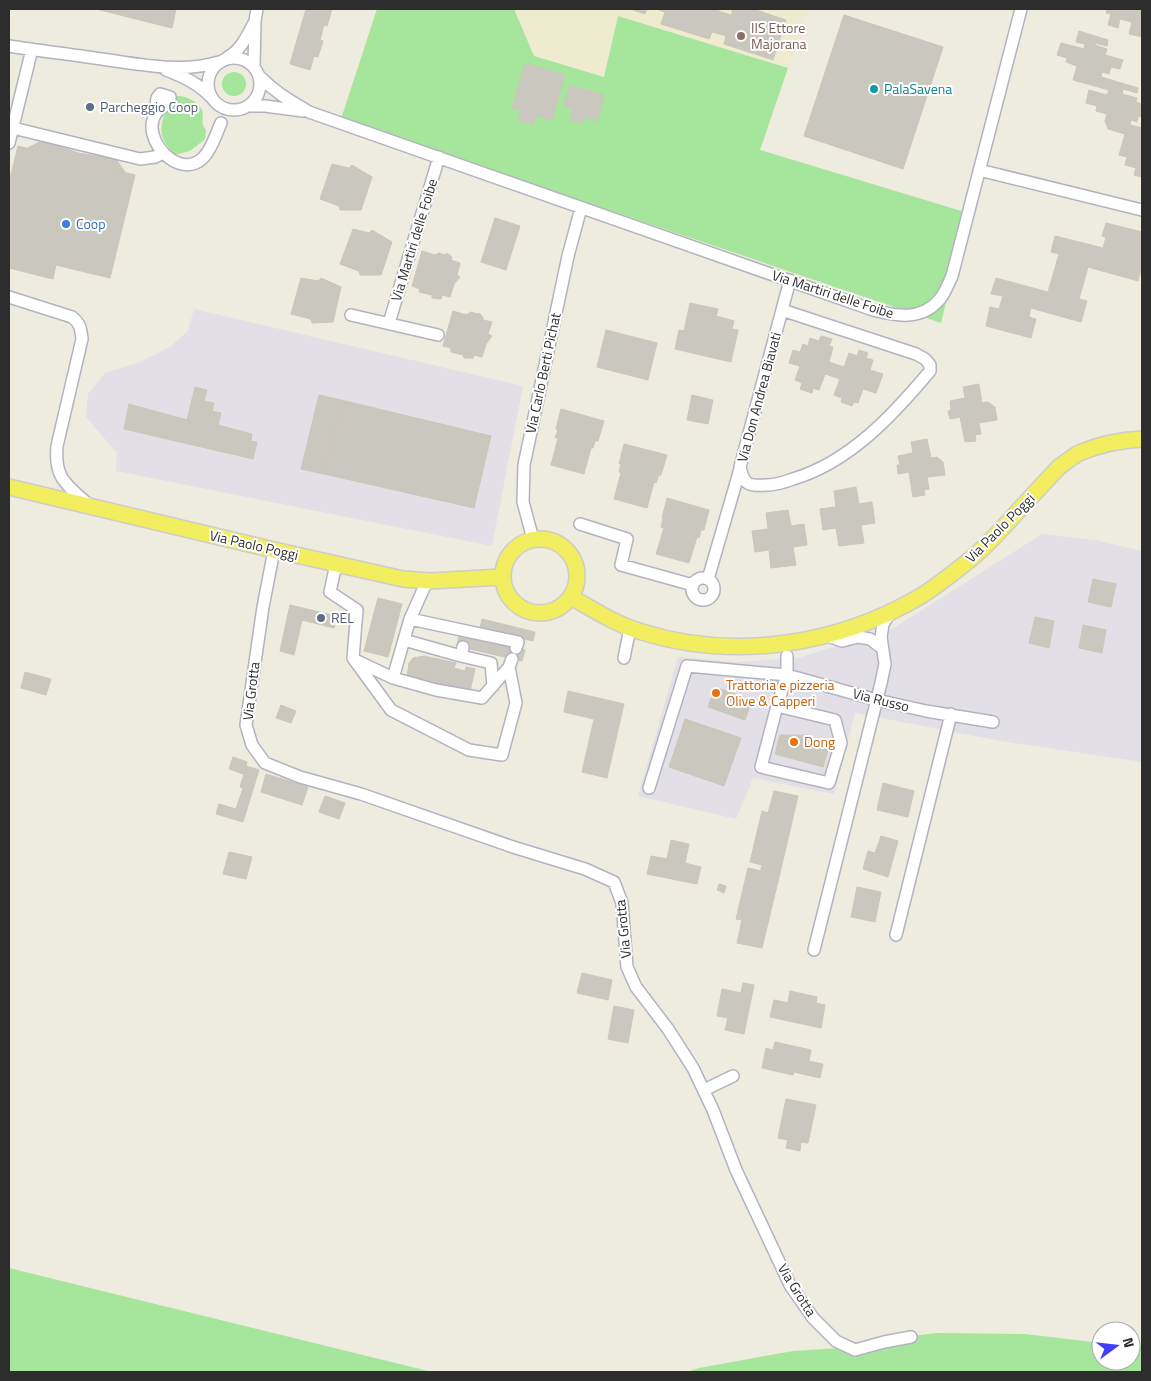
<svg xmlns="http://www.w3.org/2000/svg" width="1151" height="1381" font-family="'Titillium Web',sans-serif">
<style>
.industrial{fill:#e3dfe7}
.education{fill:#efebcf}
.green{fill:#a6e59c}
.building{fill:#cac7be;stroke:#cac7b8}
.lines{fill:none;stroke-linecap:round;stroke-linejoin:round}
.minor-casing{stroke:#b3b3c0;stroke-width:14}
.major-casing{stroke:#cdcdcd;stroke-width:18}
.minor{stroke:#fff;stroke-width:11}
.major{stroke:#f2ee60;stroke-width:15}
.education-dot{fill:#8d6e63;stroke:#fff;stroke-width:2}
.culture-dot{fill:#0f9aa8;stroke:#fff;stroke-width:2}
.service-dot{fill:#5c6f8a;stroke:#fff;stroke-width:2}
.shop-dot{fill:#3f7fe0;stroke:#fff;stroke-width:2}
.food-dot{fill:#e8710a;stroke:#fff;stroke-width:2}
.labels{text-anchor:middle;stroke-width:4;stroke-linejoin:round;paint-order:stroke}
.education-label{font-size:14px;fill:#785e54;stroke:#fff;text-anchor:start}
.culture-label{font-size:14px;fill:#0d838f;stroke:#fff;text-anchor:start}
.service-label{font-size:14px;fill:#4e5e75;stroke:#fff;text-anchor:start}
.shop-label{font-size:14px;fill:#366cbe;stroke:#fff;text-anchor:start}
.street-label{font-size:14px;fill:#2d2d2d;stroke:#fff}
.food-label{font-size:14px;fill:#c56008;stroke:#fff;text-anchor:start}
</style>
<rect width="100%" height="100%" fill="#eeebdf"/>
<path class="industrial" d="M194,309L523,386L492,546L116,471L117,453L86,417L88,394L105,373L140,362L170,347L188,331Z
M1042,534L1095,540L1142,551V762L1007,742L855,713L834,794L753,778L736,819L638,796L678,657L734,662L798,658L892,629Z"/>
<path class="education" d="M514,9H808L788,68L618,16L605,77L534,56Z"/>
<path class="green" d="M377,9H514L534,56L604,77L618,16L788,68L760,150L968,213L941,323L341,119Z
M222 84a12 12 0 1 1 24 0a12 12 0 1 1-24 0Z
M177,96C185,95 199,102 202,110C205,117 199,122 206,130L205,139L190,151L175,155C160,139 158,130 166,110L176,106Z
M9,1268L432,1372H9Z
M937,1333L1025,1334L1101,1343V1361H1131V1346L1142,1347V1372H687L699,1368L793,1351L840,1348L888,1339Z"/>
<path class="building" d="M96,9H176L172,28Z
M306,9H332L327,26L324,25L320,40L323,41L318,57L314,56L310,70L290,64Z
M630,9H647L645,14Z
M656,9H719L718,11L731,15L733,9H753L786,20L773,60L724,44L726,36L712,32L709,39L661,24L665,12Z
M1107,9H1142V37L1129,34L1132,22L1120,19L1118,28L1108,25L1111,14L1106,13Z
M844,15L943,47L903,169L804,136Z
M1079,31L1108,40L1107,46L1095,43V45L1107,49L1105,55L1123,60L1120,69L1111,67L1109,74L1102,72L1101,77L1138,88L1137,93L1123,89L1122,94L1137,98L1136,102L1142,104V117L1138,116L1137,122L1131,120L1130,125L1142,128V177L1134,175L1136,168L1125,165L1127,157L1119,155L1125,134L1108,129L1105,121L1107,114L1096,111L1097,106L1086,103L1089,90L1107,95L1109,90L1073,80L1077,66L1066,62L1067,58L1057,55L1061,43L1084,49L1085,44L1076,42Z
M525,63L565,75L552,120L536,116L533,125L518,120L521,110L512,108Z
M570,85L604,95L597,121L583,117L582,123L570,120L573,109L563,106Z
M43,140L78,153L116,159L125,172L28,148Z
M18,146L135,175L110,278L56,265L53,279L9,268V183Z
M332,164L349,168L352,165L372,177L361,210H340L339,206L320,199Z
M495,218L520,226L506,270L481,262Z
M1106,223L1142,232V265L1138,281L1088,267L1079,299L1087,301L1081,322L1031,308L1029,317L1036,319L1031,338L986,326L990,307L999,309L1003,296L991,294L996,278L1048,292L1059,254L1051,252L1055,236L1103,248L1106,237L1102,236Z
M353,229L369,233L372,230L392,242L381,275H360L359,271L340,264Z
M422,251L435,255L439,253L445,255L447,253L452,257L451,260L460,263L457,275L460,277L454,284L450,297L442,295L441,299L432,298V295L419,292L420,289L412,286Z
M301,278L318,281L321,278L341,287L333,322L312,323L311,319L291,314Z
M690,303L718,309L716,316L734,321L732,329L738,330L731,362L675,349L679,330L684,331Z
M453,311L466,315L471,312L477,314L479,313L483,317V320L492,322L488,334L492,336L486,344L482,357L474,355L473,358H464L463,355L451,352V348L443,346Z
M606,330L657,343L648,380L597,367Z
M821,336L832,339L829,346L833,347L829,362L844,367L849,353L857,356L859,350L868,353L866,358L873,360L870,370L883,374L876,393L863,389L858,403L854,402L852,406L841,402L842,398L834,395L840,379L825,374L819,390L813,388L812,393L800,389L802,383L795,380L800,366L789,363L793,350L800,352L803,344L808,346L810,338L819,341Z
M979,384L982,403L988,402L995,407L997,420L979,423L981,434L975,435L976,441L965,442L960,417L950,419L948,411L951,410L950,401L965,398L963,387Z
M195,387L207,390L204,401L214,403L212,411L221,413L218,425L252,434L251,441L257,442L253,459L124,429L129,404L187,420Z
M319,395L341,400L324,474L301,469Z
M692,395L713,400L708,424L687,420Z
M341,400L491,436L474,508L324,474Z
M561,409L604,421L598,441H595L593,448H591L584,474L551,465L558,438H555L558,430L556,429Z
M927,439L931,458L937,457L943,462L945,475L927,477L929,489L924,490L925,495L913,497L909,472L898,474L897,465H900L898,456L913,453L911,442Z
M624,444L667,455L661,475H659L656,483L654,482L647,508L614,499L621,473L619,472L621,464H619Z
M856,487L859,504L872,502L875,523L861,525L864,543L839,546L836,528L823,530L820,509L836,507L834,491Z
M667,498L709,510L704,530H701L699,538L697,537L689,563L656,554L664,528L661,527L663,519L662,518Z
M788,510L791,526L804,524L807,545L793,547L796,565L771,568L769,550L755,552L752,531L768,529L766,513Z
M1093,579L1116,584L1111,607L1088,602Z
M378,598L402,604L388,657L364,651Z
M290,605L336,616L334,628L302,620L294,655L280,651Z
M1035,617L1054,621L1049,648L1029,643Z
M482,619L535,632L533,641L480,628Z
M1083,625L1106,630L1102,653L1079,648Z
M459,635L525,650L522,661L457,646Z
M424,656L456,663L454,668L465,671L466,667L475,669L470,691L407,678L409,663L413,658Z
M25,672L51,679L46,695L21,688Z
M715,687L752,700L745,720L708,707Z
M568,691L624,704L607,778L582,772L594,719L564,712Z
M281,705L296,711L291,723L276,718Z
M685,719L741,738L724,786L669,767Z
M780,735H809L808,740L829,747L823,767L775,754Z
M233,757L247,762L246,766L259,770L243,822L216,814L219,804L236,809L243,788L240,787L244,774L229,769Z
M266,774L308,787L302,805L261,792Z
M883,783L914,791L908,817L877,810Z
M774,791L798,796L780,873L761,868L762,865L750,862L762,811L768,813Z
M325,796L345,803L339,819L319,812Z
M881,836L898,841L888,877L863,869L868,851L875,853Z
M671,840L689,844L685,863L701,867L697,884L647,874L651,856L667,859Z
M229,852L252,857L246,879L223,874Z
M748,868L761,871V868L780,873L762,948L737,943L742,920L736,919Z
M719,884L726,886L724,893L717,890Z
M857,887L881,892L875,922L851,917Z
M582,973L612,980L608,1000L577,993Z
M743,983L754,985L744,1034L725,1030L728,1018L717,1016L722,989L741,993Z
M790,991L817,997L816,1003L825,1005L821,1028L770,1017L774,1000L788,1003Z
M614,1006L634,1010L628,1043L608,1039Z
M775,1042L811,1050L809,1061L823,1064L820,1078L794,1072L793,1075L762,1068L766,1048L773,1050Z
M786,1099L816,1105L808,1143L801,1142L800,1151L786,1148L788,1140L778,1138Z"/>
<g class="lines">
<g class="minor-casing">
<path id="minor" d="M9,46C42,51 75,55 108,60C144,65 183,73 219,62
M228,57C241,50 247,36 254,23
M208 84a26 26 0 1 1 52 0a26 26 0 1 1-52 0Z
M254,67L255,21L257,9
M166,70C182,76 198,83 210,96
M259,76C276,93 289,100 309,112L873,310C896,316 921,321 939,300C945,294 948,284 952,276L1021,9
M248,106H265L303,111
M155,115L157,98L160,94L170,97V102C166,106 158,109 155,115C141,139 179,181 203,158C212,149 216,134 221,123
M13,128L140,159L155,157L163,153
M9,143L32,49
M979,170L1142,210
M9,297L72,317C80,323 81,329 82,339L57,446C54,479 67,485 89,505
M782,310L916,354L925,359L930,365V371C893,415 850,462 793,479C785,482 776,485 767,485C749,486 744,486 740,467L790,280
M351,315L438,335
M389,323L439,157
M580,524L627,539L621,565L693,585
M533,539L523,502L524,465L568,256L581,208
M274,550L263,607L246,725L252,745L265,763L300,777L361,794L513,847L585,869L614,882L622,903L627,967L636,987L668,1029L693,1068L713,1110L736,1170L790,1285L813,1318L836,1341L855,1350L884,1342L911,1337
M336,564L330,592L357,610L353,658L391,710L469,750L502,755L516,703L509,667L512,659
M692 589a11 11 0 1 1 22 0a11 11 0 1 1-22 0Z
M708,579L740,469
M427,581L410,619L518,642L516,648
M825,635L842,641L858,637L870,639L882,648
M404,640L461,656
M463,647L461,656L491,663L493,686
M787,656V675L877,700L926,711L993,722
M624,658L630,628
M355,660L393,678L410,619
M393,678L436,690L482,698L509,667
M649,788L687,666L787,675L777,706L761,767L829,783L841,743L835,720L777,706
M896,935L951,714
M814,950L881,683L885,664L881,637L883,624L891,611
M704,1090L733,1076"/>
</g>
<g class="major-casing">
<path id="major" d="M9,487L274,550L403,579L430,581L502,577
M503 576a37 37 0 1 1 74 0a37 37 0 1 1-74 0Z
M571,597C594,610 617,625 642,632C735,661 838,645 921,596C937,586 952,574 967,562C983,550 996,535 1010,520C1026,502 1043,484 1059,467C1066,462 1072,457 1079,453C1098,445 1122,440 1142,439"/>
</g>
<use href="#minor" class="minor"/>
<use href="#major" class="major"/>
</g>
<circle class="education-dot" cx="741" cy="36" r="5"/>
<circle class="culture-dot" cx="874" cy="89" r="5"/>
<g class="service-dot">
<circle cx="90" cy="107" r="5"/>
<circle cx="321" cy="618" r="5"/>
</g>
<circle class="shop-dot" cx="66" cy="224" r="5"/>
<g class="food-dot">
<circle cx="716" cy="693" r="5"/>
<circle cx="794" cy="742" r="5"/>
</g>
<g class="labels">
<g class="education-label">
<text x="751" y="33">IIS Ettore<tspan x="751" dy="16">Majorana</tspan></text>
</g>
<g class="culture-label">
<text x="884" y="94">PalaSavena</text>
</g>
<g class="service-label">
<text x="100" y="112">Parcheggio Coop</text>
<text x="331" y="623">REL</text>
</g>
<g class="shop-label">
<text x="76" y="229">Coop</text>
</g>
<g class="street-label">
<text transform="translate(414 240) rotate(-73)" y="5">Via Martiri delle Foibe</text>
<text transform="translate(833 294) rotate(18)" y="5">Via Martiri delle Foibe</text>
<text transform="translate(543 373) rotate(-78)" y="5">Via Carlo Berti Pichat</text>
<text transform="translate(759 397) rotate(-75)" y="5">Via Don Andrea Biavati</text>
<text transform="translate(1000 528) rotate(-45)" y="5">Via Paolo Poggi</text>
<text transform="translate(254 545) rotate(13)" y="5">Via Paolo Poggi</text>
<text transform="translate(251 691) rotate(-83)" y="5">Via Grotta</text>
<text transform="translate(881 700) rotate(14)" y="5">Via Russo</text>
<text transform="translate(623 929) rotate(-96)" y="5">Via Grotta</text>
<text transform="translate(797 1290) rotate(58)" y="5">Via Grotta</text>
</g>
<g class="food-label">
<text x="726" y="690">Trattoria e pizzeria<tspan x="726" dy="16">Olive &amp; Capperi</tspan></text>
<text x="804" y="747">Dong</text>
</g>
</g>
<rect width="1151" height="1381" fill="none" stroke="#2d2d2d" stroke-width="20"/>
<g transform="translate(1116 1346) rotate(75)"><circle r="24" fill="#ffffff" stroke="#ababab"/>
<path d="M0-4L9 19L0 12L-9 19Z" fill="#423ffc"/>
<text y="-8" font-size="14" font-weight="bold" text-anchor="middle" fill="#2d2d2d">N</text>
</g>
</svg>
